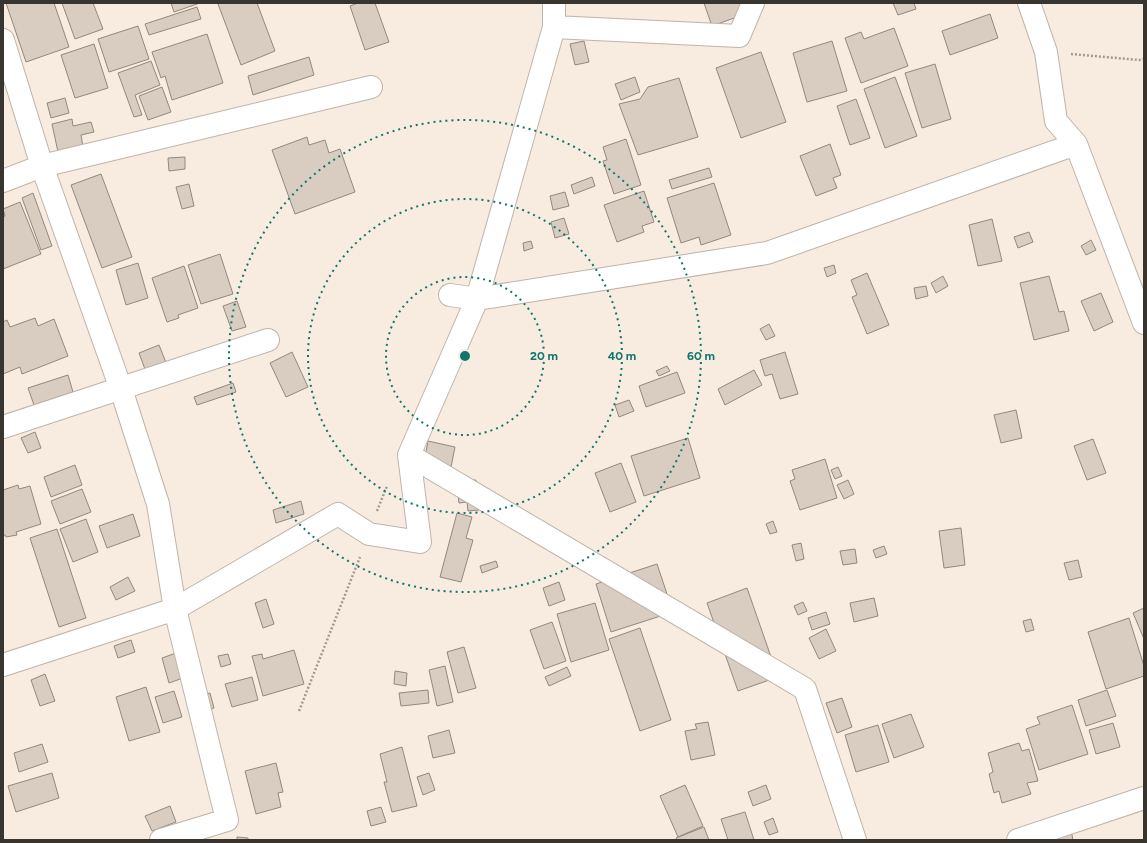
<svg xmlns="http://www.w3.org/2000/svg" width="1147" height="843" font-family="Figtree,sans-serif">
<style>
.building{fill:#d9cdc2;stroke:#93887e}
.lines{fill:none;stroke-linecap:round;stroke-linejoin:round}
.minor-casing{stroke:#bfb4a9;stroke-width:24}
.path{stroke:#a29a91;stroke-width:2.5;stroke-dasharray:2 2;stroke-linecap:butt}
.minor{stroke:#fff;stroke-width:22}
.ring{fill:none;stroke:#0f766e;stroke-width:2;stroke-dasharray:2 4}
.centre{fill:#0f766e;stroke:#f8ece1;stroke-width:2}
.ring-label{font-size:12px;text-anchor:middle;font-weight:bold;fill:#0f766e;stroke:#f8ece1;stroke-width:3;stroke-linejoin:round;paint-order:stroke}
</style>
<rect width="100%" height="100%" fill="#f8ece1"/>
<path class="building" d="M6,3H54L69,47L26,62Z
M62,3H93L103,29L75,39Z
M171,3H200L174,12Z
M221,3H257L275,51L241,65L218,4Z
M358,3H375L389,42L365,50L350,6Z
M704,3H741L745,14L712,26Z
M893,3H914L916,9L898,15Z
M197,7L201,19L149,35L145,24Z
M990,14L998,38L950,55L942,31Z
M138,26L149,59L109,72L98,39Z
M894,28L908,66L861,83L845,38L861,32L864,39Z
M207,34L223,83L172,100L165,76L161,78L152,52Z
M584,41L589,62L575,65L570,44Z
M832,41L847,91L807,102L793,53Z
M94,44L108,88L75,98L61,55Z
M761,52L786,122L741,138L716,68Z
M309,57L314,75L253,95L248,76Z
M151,61L160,85L135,95L142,115L134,117L118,73Z
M935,64L951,119L922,128L905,73Z
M635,77L640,92L621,100L615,84Z
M895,77L917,136L885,148L864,89Z
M679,78L698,137L638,155L619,104L640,99L648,87Z
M162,87L171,112L148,120L139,96Z
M65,98L69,113L51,118L47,103Z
M856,99L870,138L850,145L837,106Z
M72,119L73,126L91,122L94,132L81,135L83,147L58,152L52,124Z
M307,137L309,145L325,140L329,153L340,149L355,192L295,214L272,150Z
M626,139L641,185L614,194L603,161L607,160L603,147Z
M830,144L841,175L833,178L837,188L816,196L800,156Z
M185,157V169L169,171L168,158Z
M709,168L712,177L672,189L669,180Z
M101,174L132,257L102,268L71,185Z
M592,177L595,186L574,194L571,185Z
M714,183L731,235L701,245L699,237L681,243L667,198Z
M189,184L194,206L182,209L176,187Z
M644,191L654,222L642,226L644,232L617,242L604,205Z
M565,192L569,206L553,210L550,196Z
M33,193L52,246L41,250L22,198Z
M20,202L41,254L3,269V217L5,216L3,209Z
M564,218L569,234L555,238L551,222Z
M992,219L1002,261L978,266L969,225Z
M1029,232L1033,242L1018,248L1014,237Z
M1091,240L1096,250L1086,255L1081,246Z
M531,241L533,248L524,251L523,243Z
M220,254L233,294L201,304L188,265Z
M138,263L148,298L126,305L116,270Z
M834,265L836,273L827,277L824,268Z
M184,266L198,308L178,315L179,318L167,322L152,278Z
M867,273L889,325L867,334L852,297L857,295L851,280Z
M943,276L948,286L936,293L931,283Z
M1049,276L1059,312L1064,311L1069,331L1034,340L1020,283Z
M926,286L928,296L916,299L914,288Z
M1101,293L1113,322L1094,331L1081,301Z
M237,301L246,327L232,331L223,306Z
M35,318L38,326L54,319L68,356L22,374L20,367L3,374V322L7,320L10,327Z
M769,324L775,336L766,340L760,329Z
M159,345L167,365L146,372L139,353Z
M292,352L308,387L286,397L270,363Z
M785,352L798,394L780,399L772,374L765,376L760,360Z
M667,366L670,371L659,376L656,371Z
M754,370L762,385L725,405L718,389Z
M677,372L685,393L646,407L639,386Z
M68,375L73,392L34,405L28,388Z
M233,383L236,392L197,405L194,397Z
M629,400L634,411L619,417L615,405Z
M1016,410L1022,438L1001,443L994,415Z
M35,432L41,448L28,453L21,438Z
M688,438L700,478L644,496L631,456Z
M1093,439L1106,473L1087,480L1074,446Z
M428,441L455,447L451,467L424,462Z
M825,459L837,498L800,510L790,481L795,479L792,470Z
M621,463L636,502L610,512L595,473Z
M75,465L82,485L51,497L44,477Z
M838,467L842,476L835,479L831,470Z
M476,480L479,510L468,511L467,502L459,503L457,488L463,481Z
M848,480L854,494L844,499L837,485Z
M18,485L19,489L30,486L41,524L16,532L17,535L6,537L5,535H3V490Z
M82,489L91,512L60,524L51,501Z
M301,501L304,514L276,523L273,510Z
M457,513L472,517L466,538L473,540L461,582L440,577Z
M133,514L140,536L107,548L99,526Z
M86,519L98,552L73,562L60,529Z
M773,521L777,532L770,534L766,524Z
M961,528L965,565L944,568L939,531Z
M57,529L86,618L59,627L30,538Z
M801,543L804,559L796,561L792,545Z
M884,546L887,554L876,558L873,550Z
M855,549L857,563L843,565L840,551Z
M1078,560L1082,577L1069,580L1064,563Z
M496,561L498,567L482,573L480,566Z
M657,564L673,612L611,632L596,584Z
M128,577L135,591L116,600L110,587Z
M559,582L565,600L549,606L543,588Z
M747,588L778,677L738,691L707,603Z
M874,598L878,616L854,622L850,603Z
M266,599L274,624L263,628L255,603Z
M803,602L807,611L798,615L794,606Z
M595,603L609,650L571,662L557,614Z
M1144,608V639L1133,613Z
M826,612L830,624L812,630L808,618Z
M1129,618L1144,666V676L1106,689L1088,632Z
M1031,619L1034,630L1026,632L1023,621Z
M552,622L566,661L544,669L530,630Z
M640,628L671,720L640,731L609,639Z
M826,629L836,651L819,659L809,638Z
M131,640L135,652L118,658L114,646Z
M464,647L476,688L458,693L447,652Z
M294,650L304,684L263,696L252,656L262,654L263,659Z
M179,652L186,677L169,683L162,658Z
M228,654L231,664L221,667L218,656Z
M445,666L453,702L437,706L429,670Z
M567,667L571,676L549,686L545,677Z
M395,671L407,673L406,686L394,684Z
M45,674L55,701L40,706L31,680Z
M252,677L258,700L232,707L225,684Z
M146,687L160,732L129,741L116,697Z
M428,690L429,703L401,706L399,693Z
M1107,690L1116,716L1086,726L1078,700Z
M174,691L182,717L163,723L155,697Z
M210,693L214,708L205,710L201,695Z
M842,698L852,727L837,733L826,703Z
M1072,705L1088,754L1039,770L1026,729L1040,724L1037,717Z
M911,714L924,747L894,758L882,724Z
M708,722L715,755L691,760L685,731L697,729L695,724Z
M1113,723L1120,747L1096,754L1089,730Z
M878,725L889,762L856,772L845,735Z
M449,730L455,753L433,758L428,736Z
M1019,743L1022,751L1029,749L1038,781L1027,783L1031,794L1002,803L999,791L994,793L989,774L993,772L988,753Z
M42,744L48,762L19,772L14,753Z
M402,747L417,806L392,812L384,782H387L380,754Z
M276,763L283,792L278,793L281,807L256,814L245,771Z
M52,773L59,798L16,812L8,786Z
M429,773L435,790L423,795L417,777Z
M685,785L703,826L678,837L660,796Z
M766,785L771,799L753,806L748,792Z
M170,806L176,822L152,831L145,816Z
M381,807L386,822L371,826L367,811Z
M745,812L754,840H728L721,819Z
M773,818L778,832L769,835L764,822Z
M704,827L709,840H677L676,838Z
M1071,830L1073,840H1047Z
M237,837L248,838V840H237Z"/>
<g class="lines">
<g class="minor-casing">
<path id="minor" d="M1029,3L1046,52L1056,121L1076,144L1144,323
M554,27L739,36L753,3
M3,40L42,166L121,389L158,504L175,609L227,820L161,840
M3,181L42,166L371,87
M450,295L477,299L767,253L1076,144
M3,427L268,340
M409,455L805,689L855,840
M3,665L175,609L338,514L369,534L420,542L409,455L477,299L554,27V3
M1018,840L1144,798"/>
</g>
<path class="path" d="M1071,54L1139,60L1144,59
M377,511L387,486
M299,711L360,557"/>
<use href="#minor" class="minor"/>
</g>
<g class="ring">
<circle cx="465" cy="356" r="79"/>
<circle cx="465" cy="356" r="157"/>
<circle cx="465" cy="356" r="236"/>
</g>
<circle cx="465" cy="356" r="6" class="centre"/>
<g class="ring-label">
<text x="544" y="360">20 m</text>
<text x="622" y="360">40 m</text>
<text x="701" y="360">60 m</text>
</g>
<rect width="1147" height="843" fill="none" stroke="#38342f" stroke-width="8"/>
</svg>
